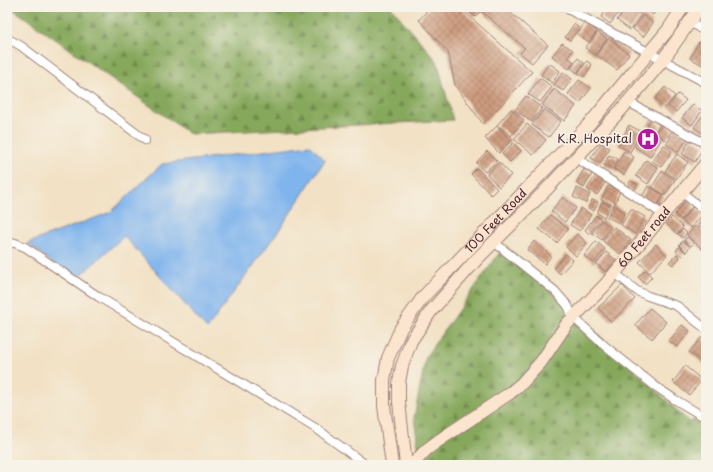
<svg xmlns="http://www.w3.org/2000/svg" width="713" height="472" font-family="'Playpen Sans',sans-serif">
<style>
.forest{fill:url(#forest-firs);stroke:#686444}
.water{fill:#7fb4ed;stroke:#646a8c}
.building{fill:url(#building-cross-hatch)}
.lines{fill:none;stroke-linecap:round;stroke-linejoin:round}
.street-casing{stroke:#9e8078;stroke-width:10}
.secondary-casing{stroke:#9e8078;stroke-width:14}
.street{stroke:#fff;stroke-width:8}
.secondary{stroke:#fbe5cf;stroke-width:12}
.labels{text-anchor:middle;stroke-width:3.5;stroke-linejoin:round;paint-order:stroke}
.poi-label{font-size:12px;fill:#4a1f2b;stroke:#f7f3e8;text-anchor:end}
.street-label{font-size:12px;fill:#4a1f2b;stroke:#f7f3e8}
</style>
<defs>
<pattern id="forest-firs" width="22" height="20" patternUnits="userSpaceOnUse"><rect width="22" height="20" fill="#86a85c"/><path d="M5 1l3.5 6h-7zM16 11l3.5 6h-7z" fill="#70884c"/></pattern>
<pattern id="building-cross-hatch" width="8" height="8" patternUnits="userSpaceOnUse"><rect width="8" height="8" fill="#ce9c7f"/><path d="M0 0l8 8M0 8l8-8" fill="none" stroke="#a97f68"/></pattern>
</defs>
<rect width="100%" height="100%" fill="#f7f3e8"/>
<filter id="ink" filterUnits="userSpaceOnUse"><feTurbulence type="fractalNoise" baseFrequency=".025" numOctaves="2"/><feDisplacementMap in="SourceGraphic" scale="8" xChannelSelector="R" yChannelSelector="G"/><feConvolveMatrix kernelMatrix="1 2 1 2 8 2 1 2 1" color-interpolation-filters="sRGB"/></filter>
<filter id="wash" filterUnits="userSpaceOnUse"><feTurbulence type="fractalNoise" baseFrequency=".012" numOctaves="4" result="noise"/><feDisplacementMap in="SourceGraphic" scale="16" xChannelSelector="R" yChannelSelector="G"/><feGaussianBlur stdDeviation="0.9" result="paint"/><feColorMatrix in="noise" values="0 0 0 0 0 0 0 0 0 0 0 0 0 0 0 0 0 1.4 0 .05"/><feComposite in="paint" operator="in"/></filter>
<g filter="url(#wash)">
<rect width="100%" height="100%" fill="#f2e1c4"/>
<path class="forest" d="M10,7H391L437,61L453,120L190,134Z
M505,245L689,422L703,416L706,417V465H421L414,418L426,356Z"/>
<path class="water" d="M310,145L325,160L279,230L207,329L124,236L72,283L73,280L28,243L111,212L162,164Z"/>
<g id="blocks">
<path class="building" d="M430,7H459L532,72L483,124L455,85L448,52L419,20Z
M464,7H504L548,45L532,63L520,53L525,48L481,11L475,17Z
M609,7H615L620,11L610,24L601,17Z
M627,7H631L641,15L630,30L617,20Z
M642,7H658L653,15Z
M643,15L653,23L643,37L633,29Z
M585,23L597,31L589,42L577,34Z
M574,24L579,28L570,40L565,37Z
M598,32L607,39L595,55L585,48Z
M609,38L629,54L617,70L596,55Z
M699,42L706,46V67L690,58Z
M562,43L573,50L568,57L574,62L569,69L552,56Z
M578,58L584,63L577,73L571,68Z
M587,61L592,65L584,77L578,73Z
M549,63L560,71L552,83L541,75Z
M563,72L572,79L563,91L554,85Z
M540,78L552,87L540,102L528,94Z
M579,80L591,88L580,103L568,94Z
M665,87L675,96L665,108L655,99Z
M554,89L576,106L564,121L542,105Z
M678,94L686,100L676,112L668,106Z
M526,96L542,108L532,122L515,110Z
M693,104L702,111L692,125L682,118Z
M511,109L524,120L511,136L497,125Z
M544,109L561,121L549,137L532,125Z
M706,111V136L694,127Z
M651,119L660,125L656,132L647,126Z
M664,123L673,130L665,140L656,133Z
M527,124L546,140L533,155L514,139Z
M629,125L642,132L630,152L618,145Z
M497,126L511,141L499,153L485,138Z
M676,129L688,138L678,152L666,144Z
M646,130L661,140L650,157L635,147Z
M691,138L704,146L695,162L682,154Z
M513,143L521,151L510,162L502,154Z
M601,143L610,148L600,163L591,158Z
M664,145L672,151L661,167L652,161Z
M487,151L497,161L485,172L476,163Z
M624,151L634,157L624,175L614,169Z
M677,154L688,162L676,179L665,171Z
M609,155L618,159L613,169L604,165Z
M646,160L658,168L648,184L636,176Z
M499,162L511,175L499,187L487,174Z
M477,168L497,189L491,195L471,174Z
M584,169L592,174L584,188L576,183Z
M662,171L675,180L665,195L652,187Z
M597,174L607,180L597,195L587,189Z
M630,181L638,184L633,192L628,189Z
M608,186L620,191L614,206L601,200Z
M648,186L664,195L657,206L642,197Z
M577,188L590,194L586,203L573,197Z
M563,197L576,208L565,222L551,211Z
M687,199L694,205L681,220L675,214Z
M592,200L598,202L594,211L588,208Z
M602,202L610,206L604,217L597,213Z
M613,205L625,212L619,223L607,217Z
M693,207L703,214L691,228L682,220Z
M581,208L591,215L580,231L570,225Z
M631,209L645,217L635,234L621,225Z
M550,215L568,229L557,243L539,229Z
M596,215L601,219L589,234L585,230Z
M672,217L683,227L677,234L666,224Z
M705,217L706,218V223L702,229L698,226Z
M602,220L611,227L602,240L592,233Z
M695,226L706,236V249L704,251L687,235Z
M614,227L631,240L620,254L603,241Z
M683,229L687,233L683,238L678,234Z
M577,234L587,243L576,256L566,247Z
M687,237L694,243L691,246L684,241Z
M534,241L551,256L545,264L527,250Z
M596,241L605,249L594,263L584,256Z
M683,241L690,247L686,252L679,245Z
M656,244L667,255L650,273L639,262Z
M679,247L686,252L682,256L676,251Z
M606,252L616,260L606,272L596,264Z
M566,254L573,260L560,274L554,268Z
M677,254L680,258L673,265L669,262Z
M645,270L652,277L645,284L638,277Z
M622,285L635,299L611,322L598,308Z
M650,308L666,322L652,339L635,325Z
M682,325L690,331L677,347L669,341Z
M702,337L706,340V366L689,352Z
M685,366L702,380L689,395L673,382Z"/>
</g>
</g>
<g filter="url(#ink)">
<use href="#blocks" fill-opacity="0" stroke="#9e8078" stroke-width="1"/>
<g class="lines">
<g class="street-casing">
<path id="street" d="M564,7L706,83
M690,22L706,32
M7,39L14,42L21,46L145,140
M628,102L706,144
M576,158L664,215
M683,193L706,212
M494,242L555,291L568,306L573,317L606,347L655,386L674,399L706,418
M7,243H15L25,247L99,297L317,429L366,465
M615,273L637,291L648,296L677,306L706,329"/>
</g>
<g class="secondary-casing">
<g id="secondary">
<path id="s1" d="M392,465L384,406V380L388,358L401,328L423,297L591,122L668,30L683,7"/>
<path d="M406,465L399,402V383L402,366L411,341L431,311L477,259L545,191L621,110L663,60L700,7"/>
<path id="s2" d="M412,465L426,450L438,441L510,393L522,383L541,362L566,325L605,285L706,163"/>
</g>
</g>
<use href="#street" class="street"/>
<use href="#secondary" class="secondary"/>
</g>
</g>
<defs>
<g id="hospital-disc" transform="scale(1.15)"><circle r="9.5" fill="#b5179e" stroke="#f7f3e8"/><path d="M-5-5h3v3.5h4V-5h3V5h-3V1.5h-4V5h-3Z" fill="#fff"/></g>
</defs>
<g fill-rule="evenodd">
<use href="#hospital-disc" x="648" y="139"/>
</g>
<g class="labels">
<g class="poi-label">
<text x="632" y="143">K.R. Hospital</text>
</g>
<g class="street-label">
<text dy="4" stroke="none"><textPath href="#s1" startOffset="284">100 Feet Road</textPath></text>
<text dy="4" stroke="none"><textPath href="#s2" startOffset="328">60 Feet road</textPath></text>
</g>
</g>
<rect width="713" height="472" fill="none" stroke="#f7f3e8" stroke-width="24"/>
</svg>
